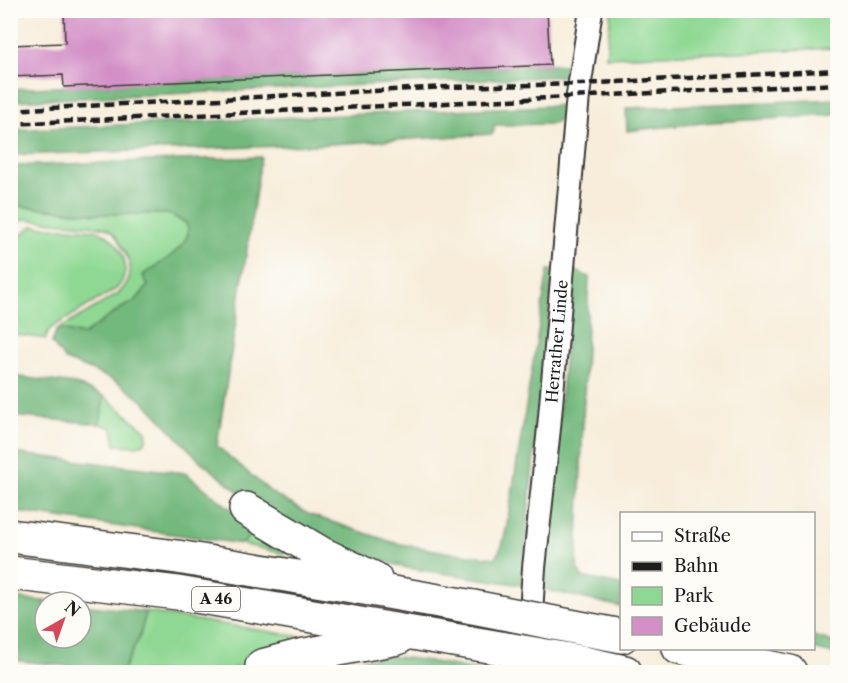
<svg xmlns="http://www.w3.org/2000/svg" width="848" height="683" font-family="'Libre Caslon Text',serif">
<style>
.green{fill:#8fd893;stroke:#567a58;stroke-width:1.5}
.forest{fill:#73b87d;stroke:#486a4c;stroke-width:1.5}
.building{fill:#d38fc6}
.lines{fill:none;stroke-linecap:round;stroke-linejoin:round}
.tertiary-casing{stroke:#3d3b38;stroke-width:26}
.motorway-casing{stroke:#3d3b38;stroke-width:36}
.tertiary{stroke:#fff;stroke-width:22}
.motorway{stroke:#fff;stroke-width:33}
.rail{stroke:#1c1c1c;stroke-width:4.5;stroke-dasharray:9 4.5;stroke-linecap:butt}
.motorway-bridge-casing{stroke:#3d3b38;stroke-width:36;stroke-linecap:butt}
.motorway-bridge{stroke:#fff;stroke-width:33}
.labels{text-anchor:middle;stroke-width:4.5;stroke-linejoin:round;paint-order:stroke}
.shield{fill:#fdfcf7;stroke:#605f5e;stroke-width:1.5}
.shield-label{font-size:15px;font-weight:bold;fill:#1c1c1c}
.street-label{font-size:16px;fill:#1c1c1c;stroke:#fdfcf7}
</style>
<rect width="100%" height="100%" fill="#fdfcf7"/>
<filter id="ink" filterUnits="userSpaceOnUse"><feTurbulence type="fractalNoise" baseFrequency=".0167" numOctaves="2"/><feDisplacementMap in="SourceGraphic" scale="12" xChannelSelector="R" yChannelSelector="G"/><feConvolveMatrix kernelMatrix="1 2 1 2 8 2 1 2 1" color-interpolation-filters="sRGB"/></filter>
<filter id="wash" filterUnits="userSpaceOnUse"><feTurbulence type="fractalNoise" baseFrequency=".008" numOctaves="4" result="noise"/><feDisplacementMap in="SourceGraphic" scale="24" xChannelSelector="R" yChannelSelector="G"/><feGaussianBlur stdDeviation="1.35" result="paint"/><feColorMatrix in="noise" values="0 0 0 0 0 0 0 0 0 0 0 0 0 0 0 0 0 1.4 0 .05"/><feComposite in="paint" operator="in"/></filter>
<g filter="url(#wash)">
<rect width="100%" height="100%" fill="#f7edda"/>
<path class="green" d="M611,11H837V48L606,57Z
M11,205L97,214H169L186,223C187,226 189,229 188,232C186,250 157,265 143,275L148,286L135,301L120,309L83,335L59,329L118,294C134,279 133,265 122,247C119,241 116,235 111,231C107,228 102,227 97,226L24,219L19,222L11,229Z
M33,226L97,230C120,239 136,269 116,289L51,328L48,332L46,339L11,334V242C20,239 24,230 33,226Z
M104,396L146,431L147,437L145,443L137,446L115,445L113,428L100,424Z
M256,529L300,554L281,553L242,544Z
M146,612L321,640L247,663L225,672H122L140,636Z"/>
<path class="forest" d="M550,65H565V76L11,101L10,89Z
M837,99V115L712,122L627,131L626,108Z
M568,105L563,116L553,124L494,125V131L492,134L315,145L11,155L10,130Z
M261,157L217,446L272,493L308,514L395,543L446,552L495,558L502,546L506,530L548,270H553L521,585L407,568L334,546L250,501L199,460L144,402L119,383L91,370L65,360L52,343L56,331L59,329L83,335L120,309L135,301L148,286L143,275C157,265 186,250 188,232C189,229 187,226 186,223L169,214H97L11,205V166Z
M573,270L589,277L577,564L581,577L621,585V607L542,589Z
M11,376L75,384L104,396L100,424L11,416Z
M11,453L185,473L256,529L242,544L11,511Z
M11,598L51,602H45V638H81V605L146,612L140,636L122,672L11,660Z
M814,636L837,643V655L813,649Z
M389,656L422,660L491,672H276Z"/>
<g id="blocks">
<path class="building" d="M64,10H547L550,65L64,87L63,75L10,77V45L65,43Z"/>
</g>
</g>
<g filter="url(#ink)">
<use href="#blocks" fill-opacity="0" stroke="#3d3b38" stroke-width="1.5"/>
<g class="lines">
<g class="tertiary-casing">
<g id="tertiary">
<path id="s1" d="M527,672L534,568L549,428L578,95L591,10"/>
</g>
</g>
<g class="motorway-casing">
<path id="motorway" d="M246,509L322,554L375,579
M10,536L177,557L376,590L473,607
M10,573L178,593L512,650
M585,629L622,636
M679,648L790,672
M580,662L625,672
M262,666L300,656L398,638"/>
</g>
<use href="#tertiary" class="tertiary"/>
<use href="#motorway" class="motorway"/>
<path class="rail" d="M10,110L448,87L580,84L838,70
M10,124L838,84"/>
<g class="motorway-bridge-casing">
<path id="motorway-bridge" d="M473,607L585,629
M512,650L580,662"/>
</g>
<use href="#motorway-bridge" class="motorway-bridge"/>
</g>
</g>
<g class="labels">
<rect class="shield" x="192" y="587" width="48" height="24" rx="4.5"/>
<g class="shield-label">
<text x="216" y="604">A 46</text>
</g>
<g class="street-label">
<text dy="6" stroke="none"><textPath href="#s1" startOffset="332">Herrather Linde</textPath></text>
</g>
</g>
<rect width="848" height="683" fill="none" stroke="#fdfcf7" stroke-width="36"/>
<rect x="620" y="512" width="195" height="138" fill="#fdfcf7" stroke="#a3a29f" stroke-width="1.5"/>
<rect x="632" y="532" width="30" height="9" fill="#ffffff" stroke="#a3a29f" stroke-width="1.5"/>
<text x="674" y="542" font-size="18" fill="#1c1c1c">Straße</text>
<rect x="632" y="562" width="30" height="9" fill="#1c1c1c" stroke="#a3a29f" stroke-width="1.5"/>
<text x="674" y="572" font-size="18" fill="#1c1c1c">Bahn</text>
<rect x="632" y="587" width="30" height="18" fill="#8fd893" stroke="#a3a29f" stroke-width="1.5"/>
<text x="674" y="602" font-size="18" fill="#1c1c1c">Park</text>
<rect x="632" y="617" width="30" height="18" fill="#d38fc6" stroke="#a3a29f" stroke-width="1.5"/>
<text x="674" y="632" font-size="18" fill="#1c1c1c">Gebäude</text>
<g transform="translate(63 620) rotate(40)"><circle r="28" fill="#fdfcf7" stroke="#a3a29f" stroke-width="1.5"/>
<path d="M0-4.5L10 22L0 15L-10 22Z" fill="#d1495b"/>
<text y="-9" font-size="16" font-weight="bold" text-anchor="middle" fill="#1c1c1c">N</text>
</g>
</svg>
